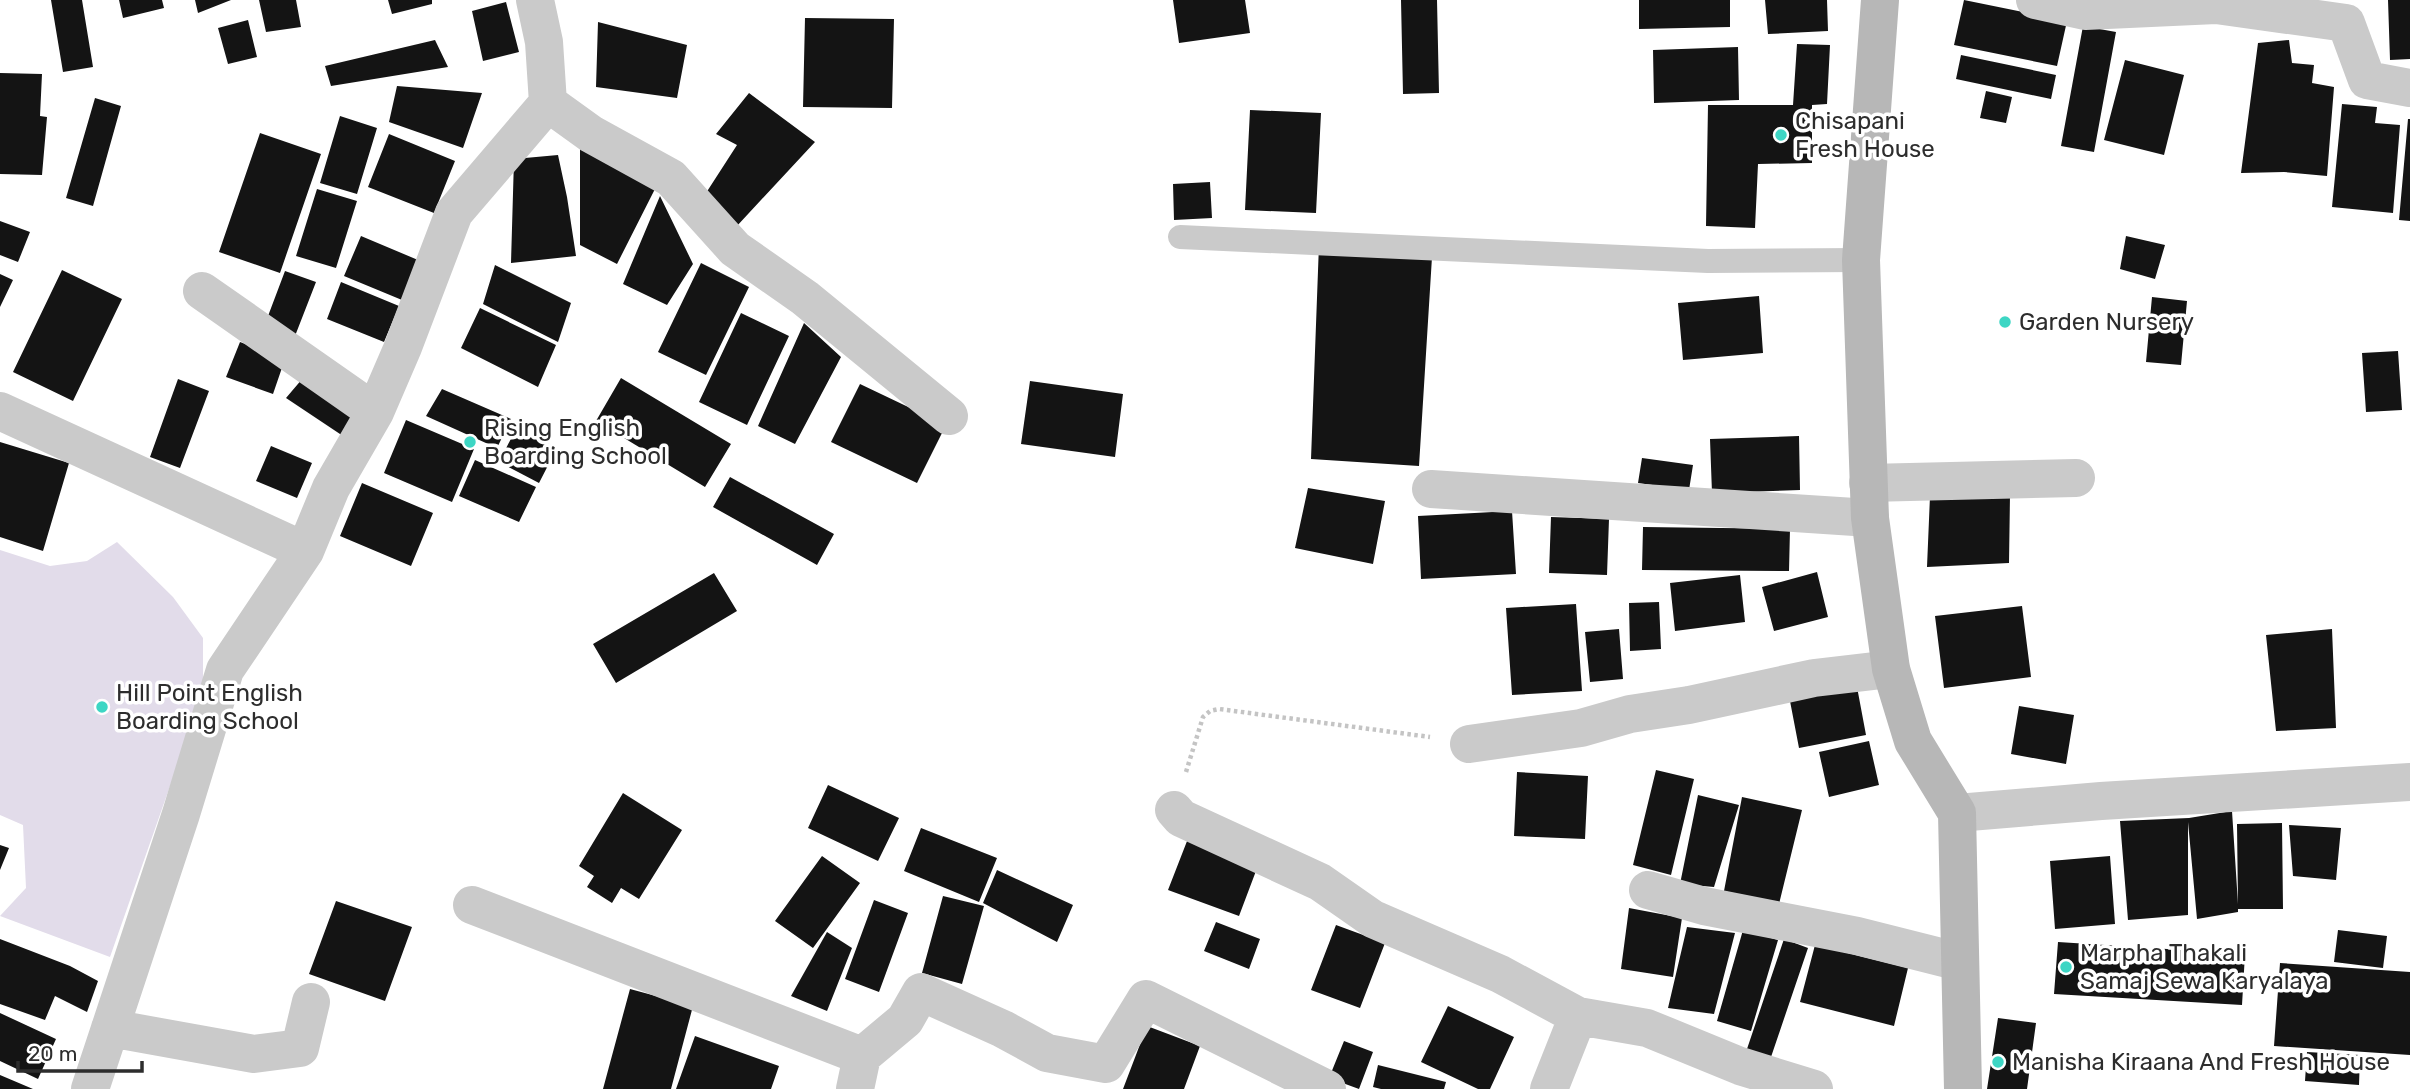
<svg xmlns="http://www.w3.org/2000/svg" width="2410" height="1089" font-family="Rubik,sans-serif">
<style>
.green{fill:#e2dcea}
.building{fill:#141414}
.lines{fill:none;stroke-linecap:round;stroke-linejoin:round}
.path{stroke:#c4c4c4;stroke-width:4.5;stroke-dasharray:3.5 3.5;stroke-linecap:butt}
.service{stroke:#cacaca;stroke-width:24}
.minor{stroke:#cacaca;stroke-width:38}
.secondary{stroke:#b7b7b7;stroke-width:38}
.poi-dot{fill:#3dd6c4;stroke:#fff;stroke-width:2.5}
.labels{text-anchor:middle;stroke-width:7;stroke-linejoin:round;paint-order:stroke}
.poi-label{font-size:24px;fill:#2d2d2d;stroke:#fff;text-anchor:start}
</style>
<rect width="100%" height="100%" fill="#fff"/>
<path class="green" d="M117,542L173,597L203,638V692L110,957L0,916L26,888L23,825L0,815V550L50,566L87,561Z"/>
<path class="building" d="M51,0H82L93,67L63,72Z
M119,0H162L164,8L123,18Z
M195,0H231L198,13Z
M259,0H296L301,27L266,32Z
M388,0H432V4L392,14Z
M1173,0H1245L1250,33L1179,43Z
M1401,0H1437L1439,93L1403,94Z
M1639,0H1730V27L1639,29Z
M1765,0H1827L1828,31L1768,34Z
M1964,0L2067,21L2057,66L1954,45Z
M2388,0H2410V59L2390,60Z
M506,2L519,52L483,61L472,11Z
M805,18L894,19L892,108L803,107Z
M248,20L257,57L228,64L218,28Z
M598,22L687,45L677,98L596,87Z
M2083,26L2116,32L2094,152L2061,146Z
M435,40L448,67L331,86L325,66Z
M2289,40L2292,63L2314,65L2312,83L2334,87L2327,176L2284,172L2241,173L2258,43Z
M1797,44L1830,45L1827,104L1812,105V163L1758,164L1755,228L1706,226L1708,105H1793Z
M1738,47L1739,100L1654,103L1653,50Z
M1961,55L2056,75L2051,99L1956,79Z
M2125,60L2184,75L2164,155L2104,140Z
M0,73L42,74L40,116L47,117L42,175L0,174Z
M397,86L482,93L463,148L389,122Z
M1986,91L2012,97L2006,123L1980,118Z
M749,93L815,142L736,227L706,193L737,145L716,134Z
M95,98L121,106L93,206L66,198Z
M2342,104L2377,107L2375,123L2400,125L2393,213L2332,207Z
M1250,110L1321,113L1316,213L1245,210Z
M340,116L377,128L357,194L320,183Z
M2408,119H2410V221L2399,220Z
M260,133L321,154L280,273L219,252Z
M389,134L455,161L434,213L368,187Z
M580,146L658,183L617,264L580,245Z
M558,155L567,197L576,256L511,263L514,159Z
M1210,182L1212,218L1174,220L1173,184Z
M317,189L357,201L336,268L296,256Z
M660,196L693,264L667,305L623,284Z
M0,221L30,232L18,262L0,255Z
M361,236L418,260L402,300L344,276Z
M2126,236L2165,245L2155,279L2120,269Z
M1319,244L1432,257L1419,466L1311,459Z
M701,263L749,287L706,375L658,352Z
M495,265L571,303L558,342L483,304Z
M62,270L122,299L73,401L13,372Z
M285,271L316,282L295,336L265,324Z
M0,274L13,280L0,307Z
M341,282L399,306L384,342L327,319Z
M1759,296L1763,353L1683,360L1678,303Z
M2152,297L2187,301L2181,365L2146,362Z
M480,308L556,345L538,387L461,348Z
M741,313L789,336L747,425L699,402Z
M804,323L841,357L795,444L758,426Z
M240,342L285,359L273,394L226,377Z
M2398,351L2402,410L2366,412L2362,353Z
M303,378L358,417L346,438L286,398Z
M621,378L731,444L705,487L596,421Z
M178,379L209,391L180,468L150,457Z
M1030,381L1123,394L1115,457L1021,444Z
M860,384L946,425L917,483L831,442Z
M442,389L511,419L497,448L426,416Z
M406,420L474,449L452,502L384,473Z
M517,427L557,448L539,483L499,462Z
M1799,436L1800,490L1712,493L1710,439Z
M0,442L69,463L43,551L0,537Z
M271,446L312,463L297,498L256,481Z
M1642,458L1693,465L1689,490L1638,483Z
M475,460L536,487L519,522L459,496Z
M730,477L834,534L817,565L713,507Z
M362,483L433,513L411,566L340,536Z
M1308,488L1385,501L1373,564L1295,548Z
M2010,495L2009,563L1927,567L1930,496Z
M1512,511L1516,574L1421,579L1418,516Z
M1551,517L1609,519L1607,575L1549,573Z
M1643,527L1790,529L1789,571L1642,570Z
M1817,572L1828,617L1774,631L1762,587Z
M714,573L737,611L616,683L593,644Z
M1740,575L1745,622L1675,631L1670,583Z
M1659,602L1661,649L1630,651L1629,603Z
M1576,604L1582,691L1512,695L1506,608Z
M2022,606L2031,677L1944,688L1935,616Z
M1619,629L1623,679L1590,682L1585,632Z
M2332,629L2336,728L2276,731L2266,635Z
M1857,687L1866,735L1799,748L1790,701Z
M2019,706L2074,715L2066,764L2011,754Z
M1869,741L1879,785L1829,797L1819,752Z
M1656,770L1694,779L1671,875L1633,865Z
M1517,772L1588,776L1585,839L1514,836Z
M828,785L899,818L878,861L808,828Z
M623,793L682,830L639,899L621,888L612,903L587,887L594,876L579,866Z
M1698,795L1739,805L1714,887L1680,884Z
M1742,797L1802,810L1779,904L1724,891Z
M2232,811L2238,904L2237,824L2282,823L2283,909H2238V912L2197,919L2188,822V915L2128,920L2120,821L2189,818Z
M2289,825L2341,828L2336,880L2293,876Z
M921,828L997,858L979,902L904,871Z
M1189,836L1259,863L1239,916L1168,890Z
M0,845L9,848L0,870Z
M822,856L860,883L813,948L775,921Z
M2110,856L2115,924L2055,929L2050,861Z
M997,870L1073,905L1057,942L983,903Z
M943,896L984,906L962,984L922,973Z
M874,900L908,913L879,992L845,979Z
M336,901L412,927L385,1001L309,974Z
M1629,908L1682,918L1673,977L1621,969Z
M1216,922L1260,939L1249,969L1204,951Z
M1336,925L1385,943L1360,1008L1311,990Z
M1687,927L1735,933L1714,1014L1668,1008Z
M1743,930L1778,940L1751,1031L1717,1021Z
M2338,930L2387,936L2383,968L2334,962Z
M827,932L852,948L827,1011L791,996Z
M0,939L70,966L98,981L87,1012L55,996L45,1020L0,1004Z
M1784,939L1808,948L1771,1057L1747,1049Z
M2058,942L2245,954L2242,1005L2054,994Z
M1815,945L1908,968L1894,1026L1800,1002Z
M2280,963L2410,972V1055L2274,1046Z
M630,989L693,1006L671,1089H603Z
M1448,1006L1514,1037L1490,1089H1478L1421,1062Z
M0,1013L56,1039L38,1079L0,1061Z
M1998,1018L2036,1023L2027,1089H1987Z
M1147,1026L1200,1046L1184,1089H1123Z
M695,1036L779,1066L771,1089H676Z
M1344,1041L1373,1052L1359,1089L1329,1078Z
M2307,1052L2360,1055L2359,1085L2305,1081Z
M1378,1065L1446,1082L1444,1089H1381L1373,1087Z
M0,1075L33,1089H0Z"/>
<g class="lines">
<path class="path" d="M1186,772L1203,717L1210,711L1219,709L1430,737"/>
<path class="service" d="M1180,237L1708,261L1861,260"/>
<path class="minor" d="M535,0L544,42L548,103L591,134L671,178L735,249L805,298L949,416
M2035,0L2085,11L2216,5L2346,23L2367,80L2410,88
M202,291L375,412
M0,411L305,551
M1868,483L2076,478
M1431,489L1870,518
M1469,744L1581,728L1630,714L1689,705L1814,678L1891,669
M1174,810L1181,818L1320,882L1373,919L1500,974L1578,1016L1647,1028L1740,1066L1814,1089
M1957,813L2101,801L2410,782
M1648,890L1704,906L1857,936L1960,962
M472,905L862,1056L855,1089
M110,1028L254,1054L300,1048L311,1002
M862,1056L905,1020L921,992L1003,1029L1047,1053L1106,1064L1146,999L1327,1089
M90,1089L181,814L225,670L305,551L331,488L375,412L403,347L454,213L548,103
M1549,1089L1578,1016"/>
<path class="secondary" d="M1880,0L1861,260L1870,518L1891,669L1913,741L1957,813L1963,1089"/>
</g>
<g class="poi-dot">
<circle cx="1781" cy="135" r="7"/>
<circle cx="2005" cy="322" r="7"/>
<circle cx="470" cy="442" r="7"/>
<circle cx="102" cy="707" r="7"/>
<circle cx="2066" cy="967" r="7"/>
<circle cx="1998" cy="1062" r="7"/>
</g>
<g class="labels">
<g class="poi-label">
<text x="1795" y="129">Chisapani<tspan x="1795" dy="28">Fresh House</tspan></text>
<text x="2019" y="330">Garden Nursery</text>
<text x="484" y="436">Rising English<tspan x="484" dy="28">Boarding School</tspan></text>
<text x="116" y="701">Hill Point English<tspan x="116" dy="28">Boarding School</tspan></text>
<text x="2080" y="961">Marpha Thakali<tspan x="2080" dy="28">Samaj Sewa Karyalaya</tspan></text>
<text x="2012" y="1070">Manisha Kiraana And Fresh House</text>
</g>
</g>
<path d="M18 1061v10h124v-10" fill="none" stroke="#2d2d2d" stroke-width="3.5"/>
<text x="28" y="1061" font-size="21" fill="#2d2d2d" stroke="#ffffff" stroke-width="5" paint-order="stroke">20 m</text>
</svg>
